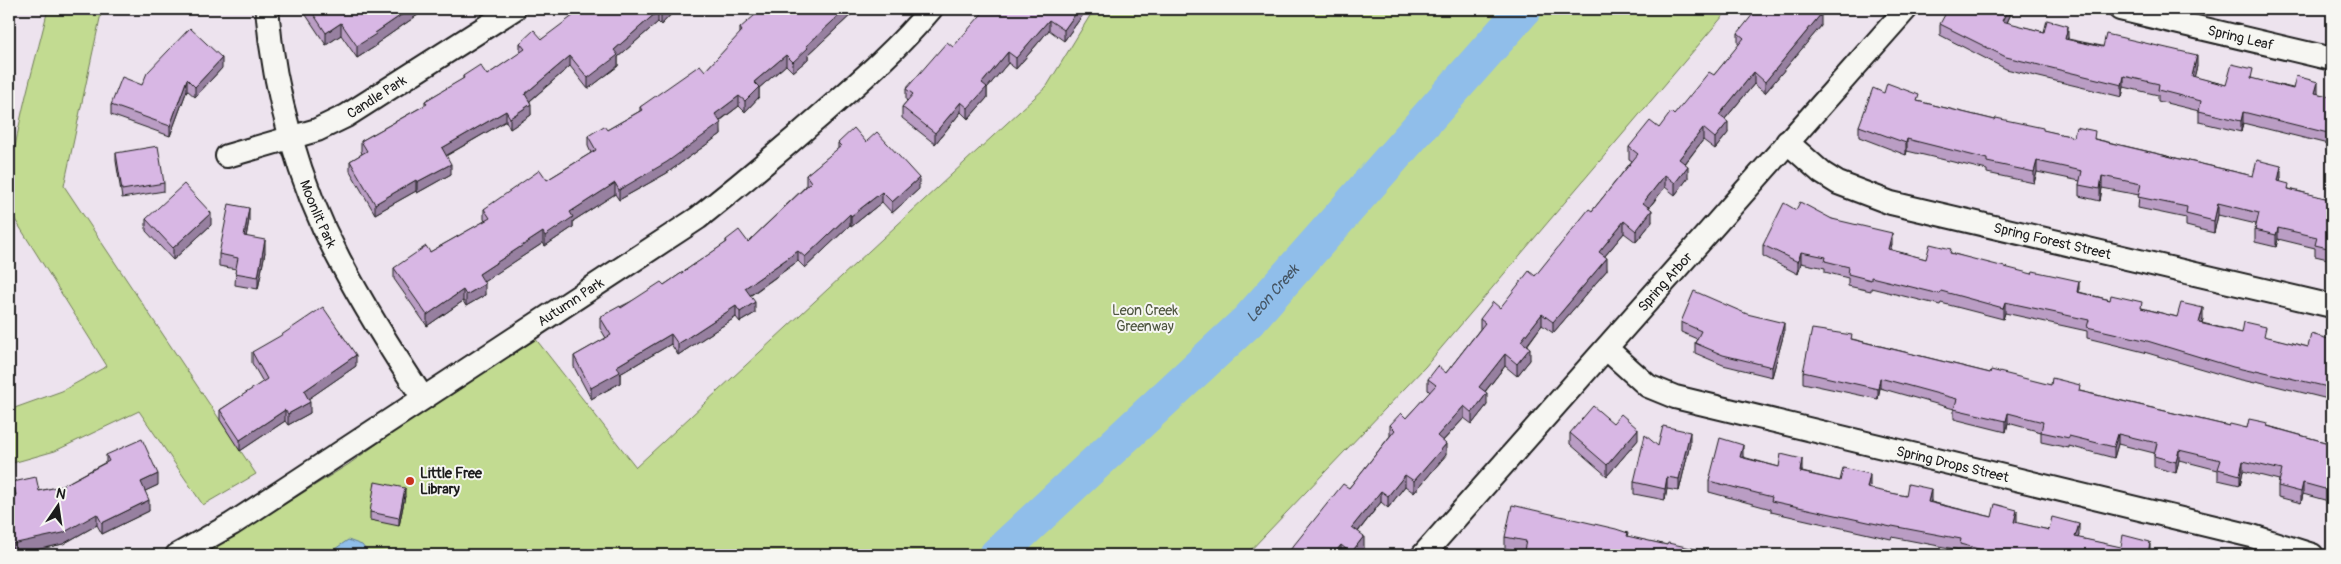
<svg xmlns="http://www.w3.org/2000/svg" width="2341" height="564" font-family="Pangolin,sans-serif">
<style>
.green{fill:#c2db91;stroke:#6f7c56}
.water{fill:#90beea;stroke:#627d98}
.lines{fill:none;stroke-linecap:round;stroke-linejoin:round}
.river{stroke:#90beea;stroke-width:36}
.street-casing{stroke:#1c1c1c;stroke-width:26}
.street{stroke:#f6f6f2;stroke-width:22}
.wall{fill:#ba9dc4;stroke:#1c1c1c}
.shaded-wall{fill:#9780a0;stroke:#1c1c1c}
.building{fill:#d8b7e4;stroke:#1c1c1c}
.poi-dot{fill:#c8321e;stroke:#f6f6f2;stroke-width:2}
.labels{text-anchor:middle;stroke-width:4;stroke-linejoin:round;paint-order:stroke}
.street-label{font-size:14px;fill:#1c1c1c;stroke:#f6f6f2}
.park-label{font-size:14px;fill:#4e553f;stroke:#f6f6f2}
.poi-label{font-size:14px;font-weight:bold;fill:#1c1c1c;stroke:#f6f6f2;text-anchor:start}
.water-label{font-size:15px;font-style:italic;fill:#455564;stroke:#f6f6f2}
</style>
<rect width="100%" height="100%" fill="#ede3ee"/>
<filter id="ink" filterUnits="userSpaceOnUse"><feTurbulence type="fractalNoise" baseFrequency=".02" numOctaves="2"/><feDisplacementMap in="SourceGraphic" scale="10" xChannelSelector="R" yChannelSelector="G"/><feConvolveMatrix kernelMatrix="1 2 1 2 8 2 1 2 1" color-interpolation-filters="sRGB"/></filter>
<g filter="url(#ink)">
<path class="green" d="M48,9H102L64,186L256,474L203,505L139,411L55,451L9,464V410L62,391L107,366L9,210C9,145 33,72 48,9Z
M1094,9H1729L1425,367L1246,555H203L349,464L531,333L636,467L1047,86Z"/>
<path class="water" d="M348,540L362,545L370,555H335L332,551Z"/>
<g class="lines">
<path class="river" id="s1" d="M997,555L1248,321L1524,9"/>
<g class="street-casing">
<g id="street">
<path id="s2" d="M267,9C274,94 299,183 339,259C364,307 393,353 423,398"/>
<path id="s3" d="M2120,9L2332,59"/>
<path id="s4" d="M1787,142L1822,173L1838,183L1891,203L2332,306"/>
<path id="s5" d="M227,156L317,130L346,116L514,9"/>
<path id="s6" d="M1607,349L1648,386L1675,397L2252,536L2312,555"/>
<path id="s7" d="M177,555L232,524L698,218C742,183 785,147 827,110C864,78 900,46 931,9"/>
<path id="s8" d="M1423,555L1906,9"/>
</g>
</g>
<use href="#street" class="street"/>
</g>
<path class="wall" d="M304,9H431L423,14L422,12L376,44V46L357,58L341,35L326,45L304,12Z
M594,9H676L661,25L658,22L618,57V66L588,89L570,66L530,101L531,115L510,129L506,121L446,156L451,174L417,193L416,191L375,214L350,171V161L362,154L361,151V141L425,105V101L463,79V76L487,75L520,53V43L542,39L587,15Z
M854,9V12L808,55V59L793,72L786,65L759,88V97L745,112L739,106L720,121L721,134L667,173L619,200L615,194L573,221V227L545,246L543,243L483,282L485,295L466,306L463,301L427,326L394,279V268L430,252L485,221L484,219V209L547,180L591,153L588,146V136L607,130L640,111V107L705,71L740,34V28L776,13Z
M1085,9V12L1064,41L1049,30L1016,69L1008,63L987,88V98L968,119L961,112L935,144L902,118V107L907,101L906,100V89L953,47Z
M2010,9V16L2007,23L2044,32L2068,37V39L2197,66L2194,77L2226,85L2253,79L2332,97V145L2243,123L2241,132L2199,122V111L2158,101V95L2124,87L2122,97L2006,69L1940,35V24Z
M1817,11L1821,26L1804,46L1765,93L1754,84L1725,119L1728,133L1715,149L1703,140L1685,164L1688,178L1675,195L1665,187L1649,208L1652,222L1636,242L1624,233L1605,256L1607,270L1553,333L1542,325L1527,346L1530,360L1517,376L1505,366L1485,392L1487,405L1472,424L1464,418L1443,441L1446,455L1414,493L1405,486L1388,508L1381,502L1358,532L1364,548L1358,555H1286L1349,488L1390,436V425L1406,418L1430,392L1428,390V379L1446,373L1480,329V319L1500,308L1535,276L1592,211L1632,161L1629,159V147L1659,128L1674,115L1714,75L1739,45L1738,44V33Z
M222,68L195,97L187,90L170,136L111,115V105L142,85Z
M1884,93L1995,120L2074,137L2095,139L2253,176L2281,177L2280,182L2289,189L2329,199L2332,189V260L2315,256V248L2278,239L2276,247L2255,242V230L2256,224L2218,215L2214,233L2186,226V218L2138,208L2139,195L2102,188L2100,201L2079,196V185L2080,181L2037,172L2034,183L1987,173V170L1907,151L1906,155L1859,137V126Z
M866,142L919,189L892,213L882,202L851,227L850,225L805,268L798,261L750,296L755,313L740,322L736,317L678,355L671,344L620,374V383L591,399L574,367V356L606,338L600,328V317L664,285L726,243V240L748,242L806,186V175L838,149V143Z
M116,153L164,183V191L122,198L116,161Z
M1796,210L1832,219L1892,244L1890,250L1926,259L1951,253L2079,292L2177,317L2203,319L2202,323L2242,333L2266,337L2308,347L2332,340V400L2256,381L2255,383L2233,378L2144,352L2087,338V331L2005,313L2003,319L1941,303L1940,305L1871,288V291L1848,286V278L1825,272V268L1801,263L1798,274L1763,256V245Z
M146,219L211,225L173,260L146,231Z
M249,220L246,237L265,252L258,289L235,285L236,269L219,266V254Z
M1681,322L1784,333L1772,377L1723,365L1695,353V343L1697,339L1681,332Z
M1852,339L1990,373L2080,391L2229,426L2247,428L2268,426L2332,444V513V502L2303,494L2301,503L2278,497V486L2279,480L2243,471L2240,485L2218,480V470L2179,460L2176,473L2154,467V453L2118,444L2114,458L2069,446V448L2041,442V432L2008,423L2006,432L1954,419V409L1880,388L1878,399L1803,383V372Z
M252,352L356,366L308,399L310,413L288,425L285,421L240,451L220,420V410L263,382L252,363Z
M1613,423L1638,440L1607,476L1570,444V433Z
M1690,444L1679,491L1667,489L1665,500L1634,494V482L1658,446Z
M106,455L158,485L145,491L149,511L102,534L97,525L63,544L9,555V496L13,495V482L39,491L62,486L106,462Z
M1743,456V457L1779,467L1802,470V472L1840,481L1870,485L1869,489L1906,496L1931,500V502L1992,517L2017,521V523L2049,530L2079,535L2078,538L2155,555H1960V550L1892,537L1891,539L1771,512V509L1709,492V481Z
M405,496L399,526L370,520V512Z
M1505,537H1628L1667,545L1723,555H1523V552L1505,548Z"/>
<path class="shaded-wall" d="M410,9H422V12L376,44V46L357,58V46L375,33Z
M423,9H431L423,14Z
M666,9H676L661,25V14Z
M846,9H854V12L808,55V59L793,72V62L806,46Z
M1079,9H1085V12L1064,41V30Z
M2008,9H2010V16L2002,33V21Z
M658,11V22L618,57V66L588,89V78L614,50Z
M1821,14V26L1765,93V82Z
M1049,20V30L1016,69V58Z
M341,23V35L326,45V33Z
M2068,26V37L2065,50V39Z
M1008,52V63L987,88V98L968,119V108L982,83Z
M786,55V65L759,88V97L745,112V101L754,82Z
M2197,55V66L2192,87V76Z
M570,56V66L525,105V94Z
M222,58V68L195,97V87Z
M1754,72V84L1719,126V115Z
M2124,76V87L2122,97V85Z
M187,79V90L170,136V126Z
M2318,82V94L2315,93Z
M739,96V106L715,124V114Z
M961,102V112L935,144V133Z
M531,104V115L510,129V118Z
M506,111V121L442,158V148Z
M2243,112V123L2241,132V121Z
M1728,122V133L1715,149V138Z
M721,123V134L667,173L619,200V190Z
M1703,128V140L1679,171V159Z
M1907,139V151L1906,155V143Z
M2037,161V172L2034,183V172Z
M451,164V174L417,193V182Z
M1688,166V178L1675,195V183Z
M2281,166V177L2278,193V181Z
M1665,175V187L1643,215V203Z
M2102,176V188L2100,201V189Z
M919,178V189L892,213V202Z
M416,180V191L375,214V204Z
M615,183V194L573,221V227L545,246V236L570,212Z
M882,192V202L851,227V216Z
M2218,203V215L2214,233V221Z
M249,208V220L244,248V236Z
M1652,210V222L1636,242V231Z
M211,213V225L173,260V248Z
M850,214V225L805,268V257Z
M1624,221V233L1599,263V252Z
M2278,228V239L2276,247V235Z
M543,232V243L479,285V274Z
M1892,233V244L1888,260V249Z
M265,240V252L258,289V277Z
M798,251V261L745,299V288Z
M1801,252V263L1798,274V262Z
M1607,258V270L1553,333V322Z
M2079,281V292L2077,303V292Z
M485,284V295L466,306V295Z
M463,290V301L427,326V315Z
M755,302V313L740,322V312Z
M2005,302V313L2003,319V308Z
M736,306V317L678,355V344Z
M2203,308V319L2199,334V323Z
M1542,314V325L1521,353V341Z
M1784,323V333L1772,377V367Z
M671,334V344L620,374V383L591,399V388L617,366Z
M1530,348V360L1517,376V364Z
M1505,354V366L1479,399V387Z
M356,355V366L304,402V391Z
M1880,378V388L1878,399V389Z
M1487,393V405L1472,424V413Z
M310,402V413L288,425V414Z
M1464,406V418L1437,447V436Z
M285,410V421L240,451V440Z
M2008,413V423L2006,432V421Z
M1638,429V440L1607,476V465Z
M1690,432V444L1679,491V479Z
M2118,434V444L2114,458V447Z
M1446,444V455L1414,493V481Z
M1743,445V456L1740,468V457Z
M2179,450V460L2176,473V462Z
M1802,459V470L1800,483V472Z
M2243,461V471L2240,485V475Z
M158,474V485L141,493V482Z
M1870,474V485L1867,500V488Z
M1405,475V486L1388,508V496Z
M1667,477V489L1665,500V489Z
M2303,483V494L2301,503V492Z
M405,488V496L399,526V518Z
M1931,489V500L1928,513V502Z
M1381,491V502L1352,539V527Z
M149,500V511L102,534V523Z
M2017,510V521L2014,533V522Z
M97,514V525L63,544L13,555L12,544Z
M2079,524V535L2075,548V537Z
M1364,536V548L1358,555H1351V553Z
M2150,542V555H2148Z
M1341,545V555H1333Z"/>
<path class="building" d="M310,9H410L375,33L376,34L357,46L341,23L326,33Z
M582,9L587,15L594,9H666L661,14L658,11L614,50L618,55L588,78L570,56L525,94L531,104L510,118L506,111L442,148L451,164L417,182L416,180L375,204L350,161L367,151L361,141L427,104L425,101L464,78L463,76L480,65L487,75L525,49L520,43L534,30L542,39Z
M762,9H773L776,13L781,9H846L806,46L808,48L793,62L786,55L754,82L759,87L745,101L739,96L715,114L721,123L667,162L619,190L615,183L570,212L573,217L545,236L543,232L479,274L485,284L466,295L463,290L427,315L394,268L426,246L430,252L490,218L484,209L540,170L547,180L596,150L588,136L604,126L607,130L642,110L640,107L700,65L705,71L742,31L740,28Z
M986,9H1079L1064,30L1049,20L1016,58L1008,52L982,83L987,87L968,108L961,102L935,133L902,107L913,94L906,89L947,42L953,47Z
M1757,9H1815L1821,14L1765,82L1754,72L1719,115L1728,122L1715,138L1703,128L1679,159L1688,166L1675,183L1665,175L1643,203L1652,210L1636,231L1624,221L1599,252L1607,258L1553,322L1542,314L1521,341L1530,348L1517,364L1505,354L1479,387L1487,393L1472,413L1464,406L1437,436L1446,444L1414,481L1405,475L1388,496L1381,491L1352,527L1364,536L1351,553L1341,545L1333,555H1286L1343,484L1349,488L1395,430L1390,425L1401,413L1406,418L1436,385L1428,379L1438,366L1446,373L1485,323L1480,319L1493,302L1500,308L1529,271L1535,276L1589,209L1592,211L1638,154L1629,147L1650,121L1659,128L1671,112L1674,115L1709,72L1714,75L1744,38L1738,33Z
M1948,9H2008L2002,21L2044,32L2047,20L2068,26L2065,39L2103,47L2106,34L2197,55L2192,76L2226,85L2232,64L2253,69L2251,78L2293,89L2296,76L2318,82L2315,93L2332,97V134L2243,112L2241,121L2199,111L2201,101L2158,90L2159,84L2124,76L2122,85L2006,57L1940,24Z
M190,28L222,58L195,87L187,79L170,126L111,105L122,77L142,85L147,73Z
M1887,83L1919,95L1917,101L1995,120L1996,118L2043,128V130L2074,137L2076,127L2095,131L2094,139L2253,176L2257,160L2281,166L2278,181L2289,184L2288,189L2329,199L2332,189V249L2315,245L2317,237L2278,228L2276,235L2255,230L2259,213L2218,203L2214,221L2186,214L2187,207L2138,197L2141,184L2102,176L2100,189L2079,185L2082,171L2037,161L2034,172L1987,162V159L1907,139L1906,143L1859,126L1873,88L1884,93Z
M854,128L866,142L877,132L919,178L892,202L882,192L851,216L850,214L805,257L798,251L745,288L755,302L740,312L736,306L678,344L671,334L617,366L620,372L591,388L574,356L611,335L600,317L620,306L621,308L661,282L664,285L727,242L726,240L739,230L748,242L811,182L806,175L841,146L838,143Z
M158,146L164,183L122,190L116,153Z
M184,184L211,213L173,248L146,219Z
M1800,202L1832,219L1892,233L1888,249L1926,259L1930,244L1951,249L1950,253L2032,274L2033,271L2079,281L2077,292L2110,300L2111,295L2142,302L2141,308L2177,317L2181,303L2203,308L2199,323L2242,333L2244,322L2266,327L2264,336L2308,347L2311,334L2332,340V344L2330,352H2332V388L2256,370L2255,372L2233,367L2144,340L2087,327L2089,320L2005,302L2003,308L1941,291L1940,294L1871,277V280L1848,274L1849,267L1825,261L1826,257L1801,252L1798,262L1763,245L1784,203L1796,210Z
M229,204L249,208L244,236L265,240L258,277L235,273L238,258L219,254Z
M1694,291L1747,314L1784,323L1772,367L1723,355L1695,343L1701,331L1681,322Z
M323,307L356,355L304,391L310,402L288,414L285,410L240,440L220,410L267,379L252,352L280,336Z
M1812,329L1852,335L1851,339L1990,373L1991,370L2051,385L2052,378L2080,385L2079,391L2229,426L2230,424L2247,428L2249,419L2268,423L2267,426L2332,444V491L2303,483L2301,492L2278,486L2282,470L2243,461L2240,475L2218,469L2221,460L2179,450L2176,462L2154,456L2157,443L2118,434L2114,447L2069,436V438L2041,432L2043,422L2008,413L2006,421L1954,409L1957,399L1880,378L1878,389L1803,372Z
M1593,406L1613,423L1621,414L1638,429L1607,465L1570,433Z
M1663,426L1690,432L1679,479L1667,477L1665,489L1634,482L1645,435L1658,446Z
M1720,438L1743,445L1740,457L1779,467L1781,454L1802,459L1800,472L1840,481L1843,468L1870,474L1867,488L1906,496L1908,484L1931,489L1928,502L1992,517L1995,504L2017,510L2014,522L2049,530L2052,517L2079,524L2075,537L2121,547L2123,535L2150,542L2148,554L2155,555H2001L1960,544L1961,539L1892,526L1891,527L1771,501L1772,497L1709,481Z
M142,439L158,474L141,482L149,500L102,523L97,514L63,533L12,544L13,546L9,547V496L16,495L13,482L36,477L39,491L62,486L109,461L106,455Z
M375,482L405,488L399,518L370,512Z
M1512,505L1616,529L1628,533L1627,536L1667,545L1668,543L1723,555H1568L1552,552V555H1523L1526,541L1505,537Z
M2189,550L2212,554L2211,555H2188Z"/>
</g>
<circle class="poi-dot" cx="410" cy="481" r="5"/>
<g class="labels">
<g class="street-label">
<text dy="5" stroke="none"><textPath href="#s3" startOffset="124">Spring Leaf</textPath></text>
<text dy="5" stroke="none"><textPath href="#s5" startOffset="162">Candle Park</textPath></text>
<text dy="5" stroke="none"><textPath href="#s2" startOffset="212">Moonlit Park</textPath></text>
<text dy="5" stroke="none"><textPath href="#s4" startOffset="288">Spring Forest Street</textPath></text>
<text dy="5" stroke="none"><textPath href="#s8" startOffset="365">Spring Arbor</textPath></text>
<text dy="5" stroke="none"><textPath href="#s7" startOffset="468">Autumn Park</textPath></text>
<text dy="5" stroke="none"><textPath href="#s6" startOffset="370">Spring Drops Street</textPath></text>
</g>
<g class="park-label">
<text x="1145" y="315">Leon Creek<tspan x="1145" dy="16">Greenway</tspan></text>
</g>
<g class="poi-label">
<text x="420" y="478">Little Free<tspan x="420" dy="16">Library</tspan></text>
</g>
<g class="water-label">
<text dy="5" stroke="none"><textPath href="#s1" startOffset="380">Leon Creek</textPath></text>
</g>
</g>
<rect width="2341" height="564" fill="none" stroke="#f6f6f2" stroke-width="30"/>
<rect x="15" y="15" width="2311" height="534" fill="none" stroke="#1c1c1c" stroke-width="2" filter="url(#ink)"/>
<g transform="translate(58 506) rotate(13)" stroke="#f6f6f2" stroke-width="4" paint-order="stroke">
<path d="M0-4L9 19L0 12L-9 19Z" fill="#1c1c1c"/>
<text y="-8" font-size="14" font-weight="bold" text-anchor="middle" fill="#1c1c1c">N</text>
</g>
</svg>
